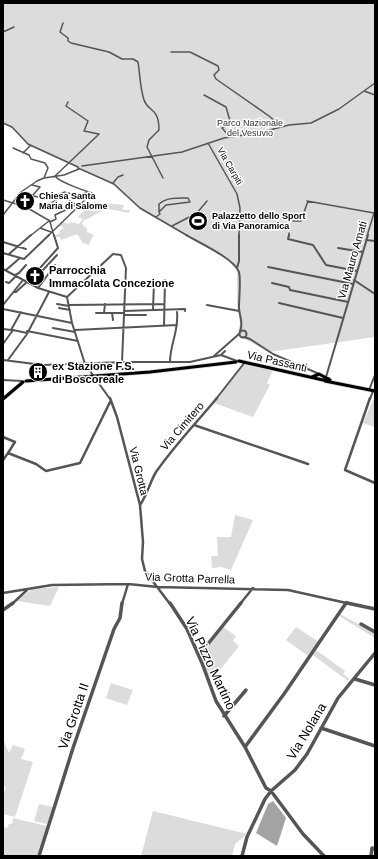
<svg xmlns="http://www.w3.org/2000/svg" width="378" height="859" font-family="Helvetica,sans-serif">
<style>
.green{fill:#dcdcdc}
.water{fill:#a3a3a3}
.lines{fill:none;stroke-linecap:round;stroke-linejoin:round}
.major-casing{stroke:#dbdbdb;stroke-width:4.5}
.minor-far3{stroke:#555;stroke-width:1.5}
.minor-far2{stroke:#555;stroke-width:2}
.minor-far1{stroke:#555;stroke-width:2.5}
.minor{stroke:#555;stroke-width:3.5}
.major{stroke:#000;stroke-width:3}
.labels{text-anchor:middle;stroke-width:3;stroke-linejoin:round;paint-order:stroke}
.far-park-label{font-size:9px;fill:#333;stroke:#fff}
.far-street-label{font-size:9px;fill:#000;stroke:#fff}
.far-poi-label{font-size:9px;font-weight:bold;fill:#000;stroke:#fff;text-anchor:start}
.street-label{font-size:11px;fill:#000;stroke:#fff}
.poi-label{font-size:11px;font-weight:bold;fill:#000;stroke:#fff;text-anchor:start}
.near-street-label{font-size:13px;fill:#000;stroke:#fff}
</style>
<rect width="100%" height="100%" fill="#fff"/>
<path class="green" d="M3,3H375V337L269,352L237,335L240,324L237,304V272L228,260L139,209L113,185L83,170L77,169L76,167L27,145L14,130L3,123Z
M95,202L124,205L122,210H130L129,213L104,208V210C96,213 91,218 83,221L82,224L87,229V232L94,235L91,239L89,245L83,243L77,234L61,240L60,237H56V235L60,233L59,231L64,228L60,226L63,222L68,224L71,222L79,224L83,219L78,217L86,209L94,211L97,207L93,203Z
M245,363L273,370L267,383L270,385L253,417L214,403Z
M373,400L375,401V427L363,423Z
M235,515L253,520L231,570L221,567L212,568L211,556H218L217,537H231Z
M59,587L50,606L17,601L32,589Z
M340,614L375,633V638L339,616Z
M223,627L236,636L233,641L239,646L213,679L210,675L208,677L200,655Z
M296,627L319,642L308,656L286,640Z
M316,650L345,671L343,674L350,679L348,681L313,655Z
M111,683L133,690L127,705L106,698Z
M3,739L9,753L13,745L25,749L21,759L33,762L15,817L3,814V795L6,787L3,786Z
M39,804L53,807L47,824L34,821Z
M153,811L247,834L235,844L232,856H141Z
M13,818L47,826L38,856H3V827L7,828L9,824H12Z"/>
<path class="water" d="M273,801L286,818L277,846L256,833L268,804Z"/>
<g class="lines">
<g class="major-casing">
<path id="major" d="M239,361L323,380L329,379
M312,377L319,374L330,380
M26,381L150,372L236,362
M325,381L375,391
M3,399L23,382"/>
</g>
<path class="minor-far3" d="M63,23L60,32L68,38V41L71,43L109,52L122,59H133L138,62C140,74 140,88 144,100C148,112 159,107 159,130L149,140L147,147L163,178
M3,32L14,27
M171,52H190L218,66L219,70L214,75L216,79L269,116L282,127
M364,91L375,95
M204,95L226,107L230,121L228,125L222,128L230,137
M68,102L66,106L88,121L84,131L99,134L98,135
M3,123L12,127L28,144L78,167
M208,143L237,194L240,208L239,236
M13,148L29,155L31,159L45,163L48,168L44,178
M23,153L30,146
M82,166L182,152L224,138L258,133L289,125L311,123L339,109L375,83
M78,168L114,184L140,208L188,236
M54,177L97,136
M56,177C60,182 85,191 92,193
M113,183L118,177L123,175
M32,185L40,187L32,196
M20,193L38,197
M59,194L65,192L67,194L63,196
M67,194L69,193L76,198L87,192
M188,198L190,202L166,205L159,212V204C167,197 178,198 188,198Z
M3,200L13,203
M307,201L374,213L367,236
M13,203L24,206L50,221
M48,205L63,196L78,206
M3,215L21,192L37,181L44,178L64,175L79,169
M156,217L160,214L159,212
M293,221H301L308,201
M50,222L56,219L55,215L76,205
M50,222L54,236
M172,226L197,213L207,201
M40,228L51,232
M30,236L49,221
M48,236L92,193
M289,236V233"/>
<path class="minor-far2" d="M186,235C198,242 235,259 239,272C241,280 239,298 239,307C239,315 244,324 240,331
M289,235L288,239L313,245L326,265L357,271
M366,240L375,241
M3,242L26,249
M338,248L363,252
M3,253L24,259L49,235
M9,254L31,235
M268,267L353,284
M237,268L239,261V235
M3,269L38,288L67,297
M6,270L20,258
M15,275L19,273L26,265
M30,279L58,248L54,235
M354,280L375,294
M6,282L9,283L16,276
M272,283L289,287L290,290L348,302
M30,284L57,255
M38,288L55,265
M14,292H16L29,280
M67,297L72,323L85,364L110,399
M67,297L113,254L121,255L126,268L122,362
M279,303L343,318
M57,304L69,306
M3,305L23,280
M69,305L164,304
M207,305L239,311
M59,308L70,310
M3,309L72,323
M153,310L154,282
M124,311L185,309V311
M96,313H124
M104,313L105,304
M112,313L113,320
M124,315H146
M164,326L165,280
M53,328L75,332
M3,329L11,330
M13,330L27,333
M75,330L177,325
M239.5 334a3.5 3.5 0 1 1 7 0a3.5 3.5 0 1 1-7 0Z
M27,331L78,341
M244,337L250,339L273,354L317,373
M3,344L13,330H11L21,312
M221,355L237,361
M214,356L239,334
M3,360L43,365L125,362H190L221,355L225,351
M8,360L27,334L49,292
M170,362C170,344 179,331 177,312
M326,377L368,235
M3,380L22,381
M369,390L375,375
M216,399L245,362
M370,399L373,391"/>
<path class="minor-far1" d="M110,398L117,417L140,505L143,542L142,559L145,571L170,604
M370,398L345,470L375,483
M194,425L308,464
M3,437L15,442L8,453L36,464L46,471L80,463L111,400
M3,460L8,453
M140,505C147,495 150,482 156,472C174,446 197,422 217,398
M3,593L52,585L128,584L158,587L288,590L351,604
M12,604L27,590
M122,604L128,584
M240,604L253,588
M346,604L347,602"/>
<path class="minor" d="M170,603L187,629L202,663L216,701L245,747L266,788L271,791L303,834L324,856
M347,603L375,609
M3,610L13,603
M361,624L375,632
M199,655L241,603
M355,679L375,685
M224,716L246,690
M321,728L375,746
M245,747L284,694L346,603
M39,856L73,748L114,629L120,618L122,603
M242,856L247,837L265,799L271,791L295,770L307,754L338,698L375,653
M371,856L372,848L375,849"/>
<use href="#major" class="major"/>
</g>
<defs>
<g id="church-disc" transform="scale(1)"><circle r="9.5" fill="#000" stroke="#fff"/><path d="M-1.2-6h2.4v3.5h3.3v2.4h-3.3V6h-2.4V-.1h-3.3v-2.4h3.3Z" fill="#fff"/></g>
<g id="stadium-disc" transform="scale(1)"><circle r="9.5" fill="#000" stroke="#fff"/><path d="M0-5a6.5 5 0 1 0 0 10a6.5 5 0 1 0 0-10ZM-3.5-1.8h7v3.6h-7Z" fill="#fff"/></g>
<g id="building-disc" transform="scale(1)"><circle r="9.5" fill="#000" stroke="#fff"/><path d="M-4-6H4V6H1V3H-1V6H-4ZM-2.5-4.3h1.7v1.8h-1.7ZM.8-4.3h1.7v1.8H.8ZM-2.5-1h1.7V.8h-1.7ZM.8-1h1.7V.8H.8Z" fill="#fff"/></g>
</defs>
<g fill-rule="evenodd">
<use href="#church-disc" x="25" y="201"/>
<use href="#stadium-disc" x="198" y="221"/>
<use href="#church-disc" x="35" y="276"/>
<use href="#building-disc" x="38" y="372"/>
</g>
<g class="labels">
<g class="far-park-label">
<text x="250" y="126">Parco Nazionale<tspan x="250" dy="10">del Vesuvio</tspan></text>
</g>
<g class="far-street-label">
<text transform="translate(230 166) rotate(60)" y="3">Via Carpiti</text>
</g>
<g class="far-poi-label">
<text x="39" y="199">Chiesa Santa<tspan x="39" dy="10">Maria di Salome</tspan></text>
<text x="212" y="219">Palazzetto dello Sport<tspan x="212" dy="10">di Via Panoramica</tspan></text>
</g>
<g class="street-label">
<text transform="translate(352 260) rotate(-74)" y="4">Via Mauro Amati</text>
<text transform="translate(277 361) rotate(13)" y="4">Via Passanti</text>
<text transform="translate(182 426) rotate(-49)" y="4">Via Cimitero</text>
<text transform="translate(139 471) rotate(76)" y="4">Via Grotta</text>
<text transform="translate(190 578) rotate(2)" y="4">Via Grotta Parrella</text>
</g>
<g class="poi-label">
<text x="49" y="274">Parrocchia<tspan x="49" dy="13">Immacolata Concezione</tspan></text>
<text x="52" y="370">ex Stazione F.S.<tspan x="52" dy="13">di Boscoreale</tspan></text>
</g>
<g class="near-street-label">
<text transform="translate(211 663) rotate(65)" y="5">Via Pizzo Martino</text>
<text transform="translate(73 716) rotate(-71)" y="5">Via Grotta II</text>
<text transform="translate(306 731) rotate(-59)" y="5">Via Nolana</text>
</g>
</g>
<rect width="378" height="859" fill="none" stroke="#000000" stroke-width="8"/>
</svg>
